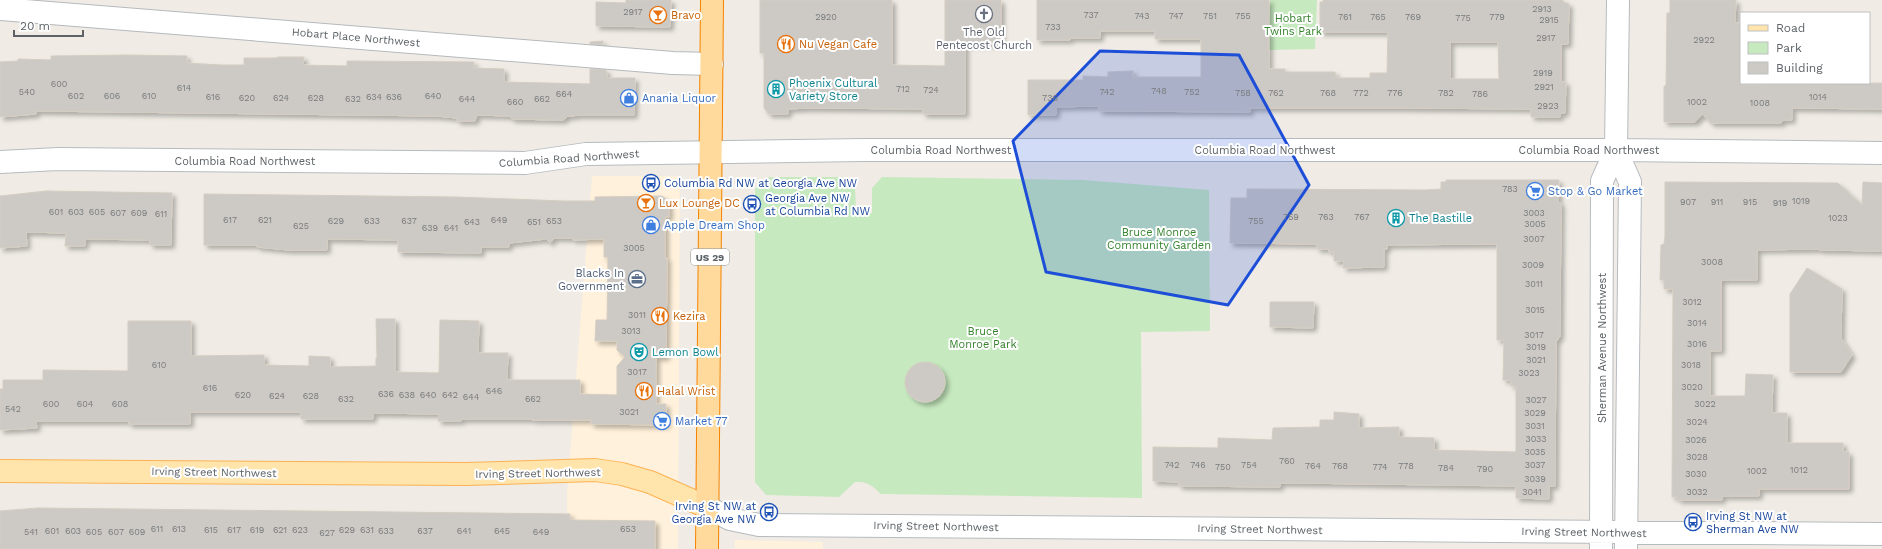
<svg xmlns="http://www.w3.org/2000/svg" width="1882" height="549" font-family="'Work Sans',sans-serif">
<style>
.commercial{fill:#fff1db}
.green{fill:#c6e9bf}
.building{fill:#cdc9c4;stroke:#d5cdc2;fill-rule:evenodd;filter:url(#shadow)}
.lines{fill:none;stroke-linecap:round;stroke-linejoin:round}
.minor-casing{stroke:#b5b9bd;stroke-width:24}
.secondary-casing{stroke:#b6bbc0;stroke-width:24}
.primary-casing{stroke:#fcb252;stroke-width:24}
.trunk-casing{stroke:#f58300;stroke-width:24}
.minor{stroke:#fff;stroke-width:22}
.secondary{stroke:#fff;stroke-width:22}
.primary{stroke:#ffe4ab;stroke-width:22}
.trunk{stroke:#ffda9c;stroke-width:22}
.marked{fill:#1d4ed8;fill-opacity:0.2;stroke:#1d4ed8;stroke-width:3;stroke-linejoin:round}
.labels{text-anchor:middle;stroke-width:4;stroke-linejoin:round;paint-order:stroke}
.number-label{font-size:9px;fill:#787c7e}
.shield{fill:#fff;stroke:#8d9194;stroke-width:1}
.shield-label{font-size:10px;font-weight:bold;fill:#5c6266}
.food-label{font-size:11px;fill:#c56008;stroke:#fff;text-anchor:start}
.park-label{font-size:11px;fill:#37842e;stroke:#fff}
.worship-label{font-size:11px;fill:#5b616d;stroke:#fff}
.street-label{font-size:11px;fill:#5c6266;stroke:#fff}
.culture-label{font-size:11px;fill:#0d838f;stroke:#fff;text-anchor:start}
.shop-label{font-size:11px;fill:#366cbe;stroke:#fff;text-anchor:start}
.transit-label{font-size:11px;fill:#164399;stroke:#fff;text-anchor:start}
.service-label{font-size:11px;fill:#4e5e75;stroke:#fff;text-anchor:end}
</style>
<defs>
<filter id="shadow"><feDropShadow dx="3.5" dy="3.5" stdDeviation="2" flood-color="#0004"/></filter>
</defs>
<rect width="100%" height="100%" fill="#f0ece5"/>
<path class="commercial" d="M592,176H680L678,549H567V494Z
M735,540L823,542V549H735Z"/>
<path class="green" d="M1270,0H1317L1315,49L1268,50Z
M769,177H842L855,187L856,213H872V188L882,177L1083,180L1209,190L1210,331L1141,332L1142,498L881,494C871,485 869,482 855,482L839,497L766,495L755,482V189Z"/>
<path class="building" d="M626,0H671L670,27L596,26V2L626,3Z
M760,0H892V65L945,66V0H1001V44H965V114H923V109L809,108L788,109V114H769L764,108V53H760Z
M1037,0H1269V69H1285V72H1335L1336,78H1370V73H1387L1388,32H1320V2H1323V0H1563V2L1569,4L1568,44H1561V82H1566L1565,113H1560V117H1531V109L1404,108H1250V112L1099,111V106L1056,107V115H1028V80H1083V76L1108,77V72L1133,71V77H1201V39H1155V31H1100V38H1070V40H1037ZM1450,42H1498L1499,79H1450Z
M1670,0H1736L1735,23H1741V85L1882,83V109L1792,108V120H1784L1781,123H1711L1703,114L1695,122H1664V86H1666L1667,13H1670Z
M603,41V45L590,44V42Z
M127,55L187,56V63L221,65H244V58H277V57H304L303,65L347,66V61L474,62V68L504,69V82L590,84V69L606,70L607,78H635L634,115H575V116H568L563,120H557L512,119L509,116L477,115L475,121H457V118L437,116L36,111V114L0,117V62L18,61V59L51,60V56Z
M1446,180H1559L1558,202L1561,203L1560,337H1558V340H1556L1555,486H1549V499L1516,498V486L1293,483H1280V487L1179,486V482L1153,481V447L1218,448V438L1272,440L1273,428L1320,427V420H1334V412L1359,414V428L1399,427V437L1434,438V450L1516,452V386H1511V380H1503L1504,340H1497V244L1387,245V249H1384V267L1343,268L1344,261H1334V252H1329V249H1317V244L1230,243L1231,198H1247V189L1425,190L1441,189V182H1446Z
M1665,182L1838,183L1862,205L1863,182L1882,183V251L1819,250L1820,249L1757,250V280H1721V351H1710V396H1745L1746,374L1773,375L1772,413H1787V443H1843V452H1849V489H1759V496H1722V500H1678V497H1672L1673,289H1664V280H1660L1661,245L1664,244L1665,236Z
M46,191L172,193L171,245H150V240L85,239V246H65L66,233L26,232L27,246L0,248V196Z
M204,194L457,197L564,201H595V197L662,196L669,201V217H665V258H667L666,357H656V404H666V425L591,424V420H532V419H461V421H438L439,414L373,413V419H301V412H190V424H129V421H36L37,428L0,430V389H3V380H43V370L128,371V321H191V356L264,355V365L309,366V356L330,357V366L333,367L376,366V358H377L376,319H395V372L439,373L440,320L479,321L478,353H508L507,380H580V394L617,395V366L625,357L617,350V341H595L596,320H607L608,257H604V239L573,240L572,238H554L550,243L546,239L509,243V247H481V253L398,252V240L327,239V250H289L257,247V245H204Z
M1807,268L1842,289L1841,338L1852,355L1841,372H1790V294Z
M1270,302H1314L1313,328L1270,327Z
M905 382a20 20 0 1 1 40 0a20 20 0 1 1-40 0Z
M38,508L570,514V520L655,521V549H0V511Z"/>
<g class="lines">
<g class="minor-casing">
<path id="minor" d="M0,9L673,63L712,64"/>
</g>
<g class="secondary-casing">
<path id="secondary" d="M1616,150L1630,182L1626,549
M0,162L58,159L525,163L586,154L863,150H1616L1882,153
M707,507L730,519L759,525L1882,534
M1601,549L1602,181L1616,150L1618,0"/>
</g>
<g class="primary-casing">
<path id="primary" d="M0,471L466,474L595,470L622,474L650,482L707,507"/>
</g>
<g class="trunk-casing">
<path id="trunk" d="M707,549L712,0"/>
</g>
<use href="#minor" class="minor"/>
<use href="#secondary" class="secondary"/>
<use href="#primary" class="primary"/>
<use href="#trunk" class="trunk"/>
</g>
<path class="marked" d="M1100,51L1239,55L1309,185L1228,305L1046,272L1013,141Z"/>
<defs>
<g id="church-ring" transform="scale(0.9)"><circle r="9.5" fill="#fff" stroke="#6b7280" stroke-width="1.5"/><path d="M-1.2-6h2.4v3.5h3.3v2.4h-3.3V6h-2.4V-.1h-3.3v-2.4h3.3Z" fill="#6b7280"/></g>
<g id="bar-ring" transform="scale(0.9)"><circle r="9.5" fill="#fff" stroke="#e8710a" stroke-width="1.5"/><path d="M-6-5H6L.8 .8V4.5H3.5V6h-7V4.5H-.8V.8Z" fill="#e8710a"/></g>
<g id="restaurant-ring" transform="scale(0.9)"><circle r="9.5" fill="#fff" stroke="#e8710a" stroke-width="1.5"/><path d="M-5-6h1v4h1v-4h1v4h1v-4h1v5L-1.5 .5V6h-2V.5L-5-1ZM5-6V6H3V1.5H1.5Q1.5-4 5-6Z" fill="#e8710a"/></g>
<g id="building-ring" transform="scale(0.9)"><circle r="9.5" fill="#fff" stroke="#0f9aa8" stroke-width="1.5"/><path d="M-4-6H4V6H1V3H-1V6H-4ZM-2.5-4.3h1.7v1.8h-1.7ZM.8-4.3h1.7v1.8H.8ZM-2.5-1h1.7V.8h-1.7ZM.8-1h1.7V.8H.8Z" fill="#0f9aa8"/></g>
<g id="shop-ring" transform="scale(0.9)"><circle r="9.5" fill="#fff" stroke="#3f7fe0" stroke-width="1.5"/><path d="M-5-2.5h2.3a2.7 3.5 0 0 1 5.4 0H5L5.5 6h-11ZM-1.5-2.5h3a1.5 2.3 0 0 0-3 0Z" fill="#3f7fe0"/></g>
<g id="bus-ring" transform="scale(0.9)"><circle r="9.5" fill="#fff" stroke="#1a4fb4" stroke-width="1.5"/><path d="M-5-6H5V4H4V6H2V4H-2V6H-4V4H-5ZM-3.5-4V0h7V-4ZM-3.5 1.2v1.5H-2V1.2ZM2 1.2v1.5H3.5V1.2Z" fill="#1a4fb4"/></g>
<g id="supermarket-ring" transform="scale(0.9)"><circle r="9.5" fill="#fff" stroke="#3f7fe0" stroke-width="1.5"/><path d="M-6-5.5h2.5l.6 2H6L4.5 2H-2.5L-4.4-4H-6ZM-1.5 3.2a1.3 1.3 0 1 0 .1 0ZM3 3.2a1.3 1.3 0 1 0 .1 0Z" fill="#3f7fe0"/></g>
<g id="office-ring" transform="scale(0.9)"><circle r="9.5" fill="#fff" stroke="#5c6f8a" stroke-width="1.5"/><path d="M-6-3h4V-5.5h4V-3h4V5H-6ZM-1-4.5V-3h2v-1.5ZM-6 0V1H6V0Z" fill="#5c6f8a"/></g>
<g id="theatre-ring" transform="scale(0.9)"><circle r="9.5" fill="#fff" stroke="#0f9aa8" stroke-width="1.5"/><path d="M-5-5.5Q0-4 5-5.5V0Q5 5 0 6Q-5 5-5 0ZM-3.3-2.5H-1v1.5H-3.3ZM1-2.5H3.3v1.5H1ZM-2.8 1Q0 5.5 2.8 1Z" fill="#0f9aa8"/></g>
</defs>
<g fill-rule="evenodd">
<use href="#church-ring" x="984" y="14"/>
<use href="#bar-ring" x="658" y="15"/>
<use href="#restaurant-ring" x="786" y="44"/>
<use href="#building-ring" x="776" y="89"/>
<use href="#shop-ring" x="629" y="98"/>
<use href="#bus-ring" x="651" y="183"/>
<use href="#supermarket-ring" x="1535" y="191"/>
<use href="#bar-ring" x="646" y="203"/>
<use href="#bus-ring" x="752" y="204"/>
<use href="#building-ring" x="1396" y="218"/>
<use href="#shop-ring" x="651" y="225"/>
<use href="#office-ring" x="637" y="279"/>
<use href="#restaurant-ring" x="660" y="316"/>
<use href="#theatre-ring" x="639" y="352"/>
<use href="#restaurant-ring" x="644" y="391"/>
<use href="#supermarket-ring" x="662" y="421"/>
<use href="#bus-ring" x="769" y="512"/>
<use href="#bus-ring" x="1693" y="522"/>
</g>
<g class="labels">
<g class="number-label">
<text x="1542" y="12">2913</text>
<text x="633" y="15">2917</text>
<text x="1091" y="18">737</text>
<text x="1142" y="19">743</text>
<text x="1176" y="19">747</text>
<text x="1210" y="19">751</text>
<text x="1243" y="19">755</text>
<text x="826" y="20">2920</text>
<text x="1345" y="20">761</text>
<text x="1378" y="20">765</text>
<text x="1413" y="20">769</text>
<text x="1497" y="20">779</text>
<text x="1463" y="21">775</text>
<text x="1549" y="23">2915</text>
<text x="1053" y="30">733</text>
<text x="1546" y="41">2917</text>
<text x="1704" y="43">2922</text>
<text x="1543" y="76">2919</text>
<text x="59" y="87">600</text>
<text x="1544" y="90">2921</text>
<text x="184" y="91">614</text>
<text x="903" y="92">712</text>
<text x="931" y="93">724</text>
<text x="1159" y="94">748</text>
<text x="27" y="95">540</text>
<text x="1107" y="95">742</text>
<text x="1192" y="95">752</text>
<text x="1243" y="96">758</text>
<text x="1276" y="96">762</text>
<text x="1328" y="96">768</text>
<text x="1361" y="96">772</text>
<text x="1395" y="96">776</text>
<text x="1446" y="96">782</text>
<text x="564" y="97">664</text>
<text x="1480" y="97">786</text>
<text x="76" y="99">602</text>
<text x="112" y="99">606</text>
<text x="149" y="99">610</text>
<text x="433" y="99">640</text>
<text x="213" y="100">616</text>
<text x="374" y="100">634</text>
<text x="394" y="100">636</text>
<text x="1818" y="100">1014</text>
<text x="247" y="101">620</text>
<text x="281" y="101">624</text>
<text x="316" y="101">628</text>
<text x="1050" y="101">736</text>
<text x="353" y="102">632</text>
<text x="467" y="102">644</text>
<text x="542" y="102">662</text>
<text x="515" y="105">660</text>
<text x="1697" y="105">1002</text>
<text x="1760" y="106">1008</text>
<text x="1548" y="109">2923</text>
<text x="1510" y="192">783</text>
<text x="1801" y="204">1019</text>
<text x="1688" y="205">907</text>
<text x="1717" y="205">911</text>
<text x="1750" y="205">915</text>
<text x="1780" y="206">919</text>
<text x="56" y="215">601</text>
<text x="76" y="215">603</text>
<text x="97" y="215">605</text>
<text x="118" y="216">607</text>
<text x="139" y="216">609</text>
<text x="1534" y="216">3003</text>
<text x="161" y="217">611</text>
<text x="1291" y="220">759</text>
<text x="1326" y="220">763</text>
<text x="1362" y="220">767</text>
<text x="1838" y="221">1023</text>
<text x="230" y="223">617</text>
<text x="265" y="223">621</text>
<text x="499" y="223">649</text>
<text x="336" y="224">629</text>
<text x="372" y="224">633</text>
<text x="409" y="224">637</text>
<text x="554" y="224">653</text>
<text x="1256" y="224">755</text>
<text x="472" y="225">643</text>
<text x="534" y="225">651</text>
<text x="1535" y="227">3005</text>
<text x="301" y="229">625</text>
<text x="430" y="231">639</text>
<text x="451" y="231">641</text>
<text x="1534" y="242">3007</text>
<text x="634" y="251">3005</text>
<text x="1712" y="265">3008</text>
<text x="1533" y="268">3009</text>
<text x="1534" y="287">3011</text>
<text x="1692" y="305">3012</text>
<text x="1535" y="313">3015</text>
<text x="637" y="318">3011</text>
<text x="1697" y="326">3014</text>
<text x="631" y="334">3013</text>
<text x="1534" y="338">3017</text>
<text x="1697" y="347">3016</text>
<text x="1536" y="350">3019</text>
<text x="1536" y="363">3021</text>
<text x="159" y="368">610</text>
<text x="1691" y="368">3018</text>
<text x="637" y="375">3017</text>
<text x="1529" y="376">3023</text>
<text x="1692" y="390">3020</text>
<text x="210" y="391">616</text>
<text x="494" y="394">646</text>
<text x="386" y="397">636</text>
<text x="243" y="398">620</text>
<text x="407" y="398">638</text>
<text x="428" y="398">640</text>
<text x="450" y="398">642</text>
<text x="277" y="399">624</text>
<text x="311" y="399">628</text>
<text x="471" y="400">644</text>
<text x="346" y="402">632</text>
<text x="533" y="402">662</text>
<text x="1536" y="403">3027</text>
<text x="51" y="407">600</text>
<text x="85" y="407">604</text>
<text x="120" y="407">608</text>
<text x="1705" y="407">3022</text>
<text x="13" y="412">542</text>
<text x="629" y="415">3021</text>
<text x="1535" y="416">3029</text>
<text x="1697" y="425">3024</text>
<text x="1535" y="429">3031</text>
<text x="1536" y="442">3033</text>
<text x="1696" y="443">3026</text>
<text x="1535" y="455">3035</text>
<text x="1697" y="460">3028</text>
<text x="1287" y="464">760</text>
<text x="1172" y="468">742</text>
<text x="1198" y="468">746</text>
<text x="1249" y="468">754</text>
<text x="1535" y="468">3037</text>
<text x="1313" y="469">764</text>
<text x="1340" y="469">768</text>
<text x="1406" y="469">778</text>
<text x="1223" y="470">750</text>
<text x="1380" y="470">774</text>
<text x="1446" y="471">784</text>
<text x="1485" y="472">790</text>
<text x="1799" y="473">1012</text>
<text x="1757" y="474">1002</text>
<text x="1696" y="477">3030</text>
<text x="1535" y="482">3039</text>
<text x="1532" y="495">3041</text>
<text x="1697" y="495">3032</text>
<text x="157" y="532">611</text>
<text x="179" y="532">613</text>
<text x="628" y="532">653</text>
<text x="211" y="533">615</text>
<text x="234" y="533">617</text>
<text x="257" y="533">619</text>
<text x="280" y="533">621</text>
<text x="300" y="533">623</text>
<text x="347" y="533">629</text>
<text x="367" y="533">631</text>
<text x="52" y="534">601</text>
<text x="73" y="534">603</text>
<text x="386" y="534">633</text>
<text x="425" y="534">637</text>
<text x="464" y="534">641</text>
<text x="502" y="534">645</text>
<text x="31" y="535">541</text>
<text x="94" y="535">605</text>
<text x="116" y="535">607</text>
<text x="137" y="535">609</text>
<text x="541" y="535">649</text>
<text x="327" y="536">627</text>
</g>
<rect class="shield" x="691" y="249" width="38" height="16" rx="3"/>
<g class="shield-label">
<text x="710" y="261">US 29</text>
</g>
<g class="food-label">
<text x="671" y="19">Bravo</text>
<text x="799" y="48">Nu Vegan Cafe</text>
<text x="659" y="207">Lux Lounge DC</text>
<text x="673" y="320">Kezira</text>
<text x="657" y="395">Halal Wrist</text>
</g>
<g class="park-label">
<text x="1293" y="22">Hobart<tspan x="1293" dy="13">Twins Park</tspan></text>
<text x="1159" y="236">Bruce Monroe<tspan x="1159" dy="13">Community Garden</tspan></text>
<text x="983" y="335">Bruce<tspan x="983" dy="13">Monroe Park</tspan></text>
</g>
<g class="worship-label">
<text x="984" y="36">The Old<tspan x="984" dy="13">Pentecost Church</tspan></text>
</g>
<g class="street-label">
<text transform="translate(356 37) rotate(5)" y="4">Hobart Place Northwest</text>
<text x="941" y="154">Columbia Road Northwest</text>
<text x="1265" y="154">Columbia Road Northwest</text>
<text x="1589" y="154">Columbia Road Northwest</text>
<text transform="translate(569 158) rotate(-4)" y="4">Columbia Road Northwest</text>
<text x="245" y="165">Columbia Road Northwest</text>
<text transform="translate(1602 348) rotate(-90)" y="4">Sherman Avenue Northwest</text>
<text transform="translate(214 472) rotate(1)" y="4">Irving Street Northwest</text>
<text transform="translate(538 473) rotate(-1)" y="4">Irving Street Northwest</text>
<text transform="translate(936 526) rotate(1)" y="4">Irving Street Northwest</text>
<text transform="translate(1260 529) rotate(1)" y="4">Irving Street Northwest</text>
<text transform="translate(1584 532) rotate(1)" y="4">Irving Street Northwest</text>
</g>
<g class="culture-label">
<text x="789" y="87">Phoenix Cultural<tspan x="789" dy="13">Variety Store</tspan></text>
<text x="1409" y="222">The Bastille</text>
<text x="652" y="356">Lemon Bowl</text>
</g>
<g class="shop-label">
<text x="642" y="102">Anania Liquor</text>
<text x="1548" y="195">Stop &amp; Go Market</text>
<text x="664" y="229">Apple Dream Shop</text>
<text x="675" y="425">Market 77</text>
</g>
<g class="transit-label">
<text x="664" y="187">Columbia Rd NW at Georgia Ave NW</text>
<text x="765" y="202">Georgia Ave NW<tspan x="765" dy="13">at Columbia Rd NW</tspan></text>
<text x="756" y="510" text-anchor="end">Irving St NW at<tspan x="756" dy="13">Georgia Ave NW</tspan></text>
<text x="1706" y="520">Irving St NW at<tspan x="1706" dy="13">Sherman Ave NW</tspan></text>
</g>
<g class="service-label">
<text x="624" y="277">Blacks In<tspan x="624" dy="13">Government</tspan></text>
</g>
</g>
<rect x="1740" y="12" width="130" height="72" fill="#ffffff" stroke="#bec0c2"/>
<rect x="1748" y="25" width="20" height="6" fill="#ffe4ab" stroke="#bec0c2"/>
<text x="1776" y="32" font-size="12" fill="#5c6266">Road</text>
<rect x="1748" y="42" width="20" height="12" fill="#c6e9bf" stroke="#bec0c2"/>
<text x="1776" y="52" font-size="12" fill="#5c6266">Park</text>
<rect x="1748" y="62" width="20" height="12" fill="#cdc9c4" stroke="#bec0c2"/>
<text x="1776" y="72" font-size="12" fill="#5c6266">Building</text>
<path d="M14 30v6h69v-6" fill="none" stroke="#5c6266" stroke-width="2"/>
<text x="20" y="30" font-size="12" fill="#5c6266" stroke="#ffffff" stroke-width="3" paint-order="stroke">20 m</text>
</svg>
